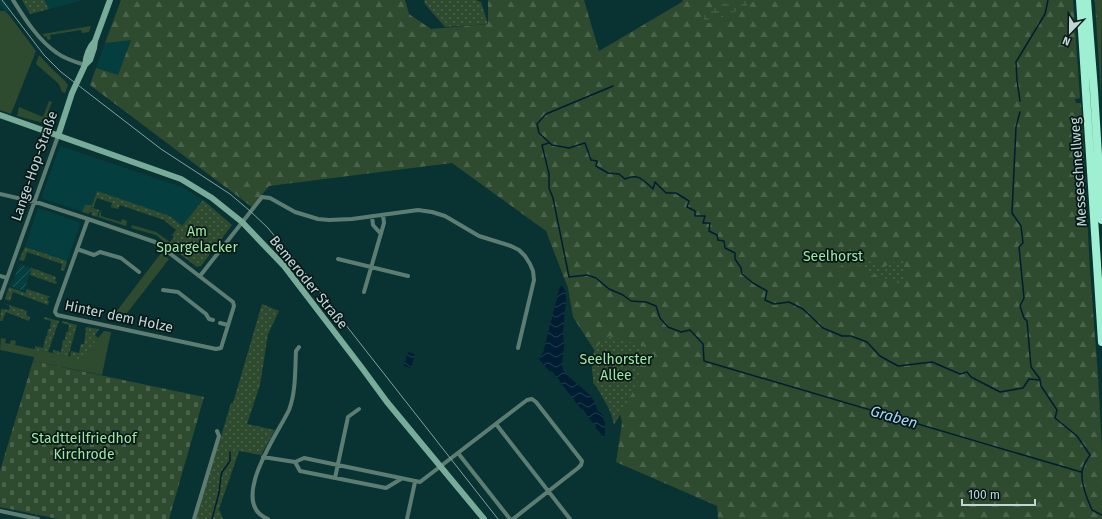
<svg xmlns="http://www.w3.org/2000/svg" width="1102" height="519" font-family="'Fira Sans',sans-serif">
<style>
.built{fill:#043e3e}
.industrial{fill:url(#industrial-furrows)}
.grass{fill:#2e4b2f}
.forest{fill:url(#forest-firs)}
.wetland{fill:url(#wetland-marsh)}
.cemetery{fill:url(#cemetery-stones)}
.park{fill:url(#park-dots)}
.water{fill:url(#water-waves)}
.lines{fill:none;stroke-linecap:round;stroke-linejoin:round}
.stream{stroke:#011d32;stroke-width:1.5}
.street{stroke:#5e7d72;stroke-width:4}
.secondary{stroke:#79ab99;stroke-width:6}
.highway{stroke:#9fefd2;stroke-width:8}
.tram{stroke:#839f9e;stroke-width:1}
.labels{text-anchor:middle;stroke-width:3.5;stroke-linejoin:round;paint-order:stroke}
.street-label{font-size:14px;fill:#c1d6d5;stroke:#071818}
.park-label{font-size:14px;fill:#9fe6a0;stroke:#071818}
.water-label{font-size:15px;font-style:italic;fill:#a7d4fa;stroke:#071818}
</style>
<defs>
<pattern id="industrial-furrows" width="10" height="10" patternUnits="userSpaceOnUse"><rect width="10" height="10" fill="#043e3e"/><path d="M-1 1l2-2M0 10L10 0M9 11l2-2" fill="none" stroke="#275959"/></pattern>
<pattern id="forest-firs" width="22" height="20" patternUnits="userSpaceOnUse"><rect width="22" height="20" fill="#2e4b2f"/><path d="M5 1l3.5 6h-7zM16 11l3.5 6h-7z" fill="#4a644c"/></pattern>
<pattern id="wetland-marsh" width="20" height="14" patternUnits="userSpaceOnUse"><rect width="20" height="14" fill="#2e4b2f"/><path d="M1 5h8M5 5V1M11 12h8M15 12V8" fill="none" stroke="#4a644c"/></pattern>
<pattern id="cemetery-stones" width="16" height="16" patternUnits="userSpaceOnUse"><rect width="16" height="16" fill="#2e4b2f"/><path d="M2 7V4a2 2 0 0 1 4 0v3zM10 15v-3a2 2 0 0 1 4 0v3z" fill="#4a644c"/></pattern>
<pattern id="park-dots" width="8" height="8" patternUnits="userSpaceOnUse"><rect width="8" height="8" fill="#2e4b2f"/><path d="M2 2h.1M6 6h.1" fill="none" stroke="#4a644c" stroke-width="1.8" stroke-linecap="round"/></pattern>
<pattern id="water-waves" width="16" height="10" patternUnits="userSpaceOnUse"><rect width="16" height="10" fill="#011d32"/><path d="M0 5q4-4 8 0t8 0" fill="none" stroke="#243d4f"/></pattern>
</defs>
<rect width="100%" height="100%" fill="#093333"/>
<path class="built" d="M0,0H4L11,8L7,13L0,5Z
M22,0H84L30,14Z
M131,39L118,75L96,68L105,43Z
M60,146L182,187L203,200L182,227L170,216L97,192L89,214L41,198Z
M38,208L79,222L80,225L67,261L25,247Z"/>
<path class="industrial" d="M19,264L32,268L24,291L10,286L11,282H13Z"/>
<path class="grass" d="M0,11H5L9,15L36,51L11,114L0,110Z
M91,26L89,32L82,33L81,30L50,35L51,39L48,40L46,36L45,37L42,34Z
M39,55L51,68L66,82V83L68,85L65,93L62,92L59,84L36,64Z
M49,101L52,102L48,112L56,115L51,125L17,116L19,107L43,117Z
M85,205H92L89,214L82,212Z
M100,212H101V216L121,222L122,219L127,221L126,226L98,217Z
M132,225L156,232L170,242L168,245L156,235L131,228Z
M161,253L169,259L120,322L110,320Z
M104,331L111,332L102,375L33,361L34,357L0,350L1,338L6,339L5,343L10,344L11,340L16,341L15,345L81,359Z"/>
<path class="forest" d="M121,0H405L409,14L431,29L488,24V0H584L599,51L682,2L683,0H1073L1080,98L1075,99L1076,103H1081L1090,271L1098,376L1102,450V519H718L717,506L616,462L622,423L619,409L593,383V368L595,351L573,317L568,288L546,231L452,163L269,186L252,207L90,85L96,68L118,75L131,40L105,43Z
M1094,0H1102L1101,96L1095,3Z"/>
<path class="wetland" d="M734,0H756L737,11L723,15L714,23H708L703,18V11Z"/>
<path class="cemetery" d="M33,361L204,397L169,519H58L0,507V471Z"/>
<path class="park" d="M22,0H44L49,9L30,14Z
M424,0H476L481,2L488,24L445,27L425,4Z
M97,191L170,216L182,226L203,200L232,225L201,266L197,267L168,245L174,237L172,235L176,230L164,220L120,205L118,209L111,207L112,203L97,198L93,208L102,211H99L97,217L91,215L92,213L90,212Z
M25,247L67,261L64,271L61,270L62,264L27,252L24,261L19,260Z
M833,247H840L844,253L849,249L859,250C866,260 873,264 884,267L892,263L903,260L906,279L904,285L895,283L876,274L871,276L865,272L862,267L855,265L836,267L830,252Z
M32,268L56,277L55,281L57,282L56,284L30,275Z
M9,287L25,293L27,289L51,297H49L47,300L49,301L48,305L13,292L10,301L5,299Z
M3,303L27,311L26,315L30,317L29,321L6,312L2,321H0L1,309L9,310L10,306Z
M262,304L279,311L268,334L260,385L247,424L275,430L261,455L239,451L219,509L223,519H193L216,439L220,440L231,403H233Z
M44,317L59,321L48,352L35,350V346L43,348L46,336H47L48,329H50L51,321L44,319Z
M62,321L77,325L68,357L53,353V350L61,352L63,340H65L66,332H68L69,325L62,323Z
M86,327L99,329L95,335L98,338L81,360L70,357L71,351L79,353L81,344H84L86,331L85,330Z
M609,336L644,346L637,385L614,425C611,402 590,388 592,364C594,347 596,346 609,336Z"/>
<path class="water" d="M560,286H563L566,293V299L563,331L564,347L562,364L563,370L568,376L590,395L594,401L598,411L602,414L605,424V439L596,428V425C590,421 587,416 584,410C579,408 574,401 573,397L570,395L552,371L550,372L539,359L543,353Z
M408,352L415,354L411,368L404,366Z"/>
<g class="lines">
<path class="stream" d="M613,86L546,114L537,124L539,133L552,145L569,148L585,143L591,160L597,161L596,166L608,173L619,174L625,179C639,173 643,180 653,189L655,182L666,193H676L689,201L687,207L695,211V216H705L703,223H710L709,231L717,235L718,240L724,241L725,248L735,253V259L741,268L742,274L753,283L767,291L765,300L774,304L789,302L803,309L823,328L842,336H851L867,342L880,356L898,366L932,362L960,374L967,372L971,377L1000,392L1023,388L1029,379L1040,380L1041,386L1057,410L1055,418L1077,436L1090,455C1087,460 1082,466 1082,473C1081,485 1087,499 1092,510L1102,515
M1020,101L1017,80L1016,62L1045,14L1048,0
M1020,112L1016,127L1012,213L1021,226L1023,243L1019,247L1024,298L1020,306L1024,318L1027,321L1031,367L1040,379
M549,143L542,145L549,174V188L553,198L569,277L587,275L596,278L609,289L623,295L631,301L646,302L656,306L660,318L668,327L681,332L690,330L703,344L704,361L1081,472
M212,519L219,493L221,476L222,472L230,461V452"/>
<path class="street" d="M13,0C25,19 38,40 57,53C65,59 75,62 85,65
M0,194L39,203L88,219
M372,216L373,225L381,234
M88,219L155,242L233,302L234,306L221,348L216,349L57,315L55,312L56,308Z
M77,249L94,255L100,252L121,258L139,272
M338,259L408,276
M0,276L7,278
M200,276L262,197L270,198L295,212L318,219L329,220L352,219L418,210L432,212L445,216L479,236L511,246L519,250L525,256L530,264L533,271L534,280L518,348
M163,290L178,292L206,314L209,319L213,320
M364,292L384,223L383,215
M0,298L58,136
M220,323L228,325
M496,424L570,519
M458,453L510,519
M263,457L295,462L304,458L420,482L527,400L532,399L536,402L582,461L581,465L578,468L513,519
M295,462L300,471L386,488L401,479
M335,478L348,417L359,409
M0,511L38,519
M194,519L219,436L217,431
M268,519C227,503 279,432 289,410C296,392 295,370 296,351L299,347
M407,519L415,482"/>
<path class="secondary" d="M95,41L110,0
M0,115L181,179L212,198L242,222L284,266L362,368L387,402L484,519
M58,136L72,93L85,65L90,60L94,48L95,41C88,48 86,56 85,65"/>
<path class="highway" d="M1080,0L1102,342
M1087,0L1094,90L1102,220"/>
<path class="tram" d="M2,0L44,55L61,72L161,149L230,194L250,211L268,228L305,273L498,519"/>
</g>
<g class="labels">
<g class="street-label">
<text transform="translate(34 166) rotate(-71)" y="5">Lange-Hop-Straße</text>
<text transform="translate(1078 172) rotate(-94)" y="5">Messeschnellweg</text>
<text transform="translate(309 282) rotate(51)" y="5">Bemeroder Straße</text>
<text transform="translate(119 316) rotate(12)" y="5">Hinter dem Holze</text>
</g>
<g class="park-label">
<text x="197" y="236">Am<tspan x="197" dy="16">Spargelacker</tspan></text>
<text x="833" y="261">Seelhorst</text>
<text x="616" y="364">Seelhorster<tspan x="616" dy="16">Allee</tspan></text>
<text x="84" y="443">Stadtteilfriedhof<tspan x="84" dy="16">Kirchrode</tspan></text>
</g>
<g class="water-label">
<text transform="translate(894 417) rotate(16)" y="5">Graben</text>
</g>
</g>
<g transform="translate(1070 32) rotate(202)" stroke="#071818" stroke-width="3" paint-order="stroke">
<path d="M0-3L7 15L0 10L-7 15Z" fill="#c1d6d5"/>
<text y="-6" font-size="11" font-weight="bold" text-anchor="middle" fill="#c1d6d5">N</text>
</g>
<path d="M962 499v6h73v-6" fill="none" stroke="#c1d6d5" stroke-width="2"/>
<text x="968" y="499" font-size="12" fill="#c1d6d5" stroke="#071818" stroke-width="3" paint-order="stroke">100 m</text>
</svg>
